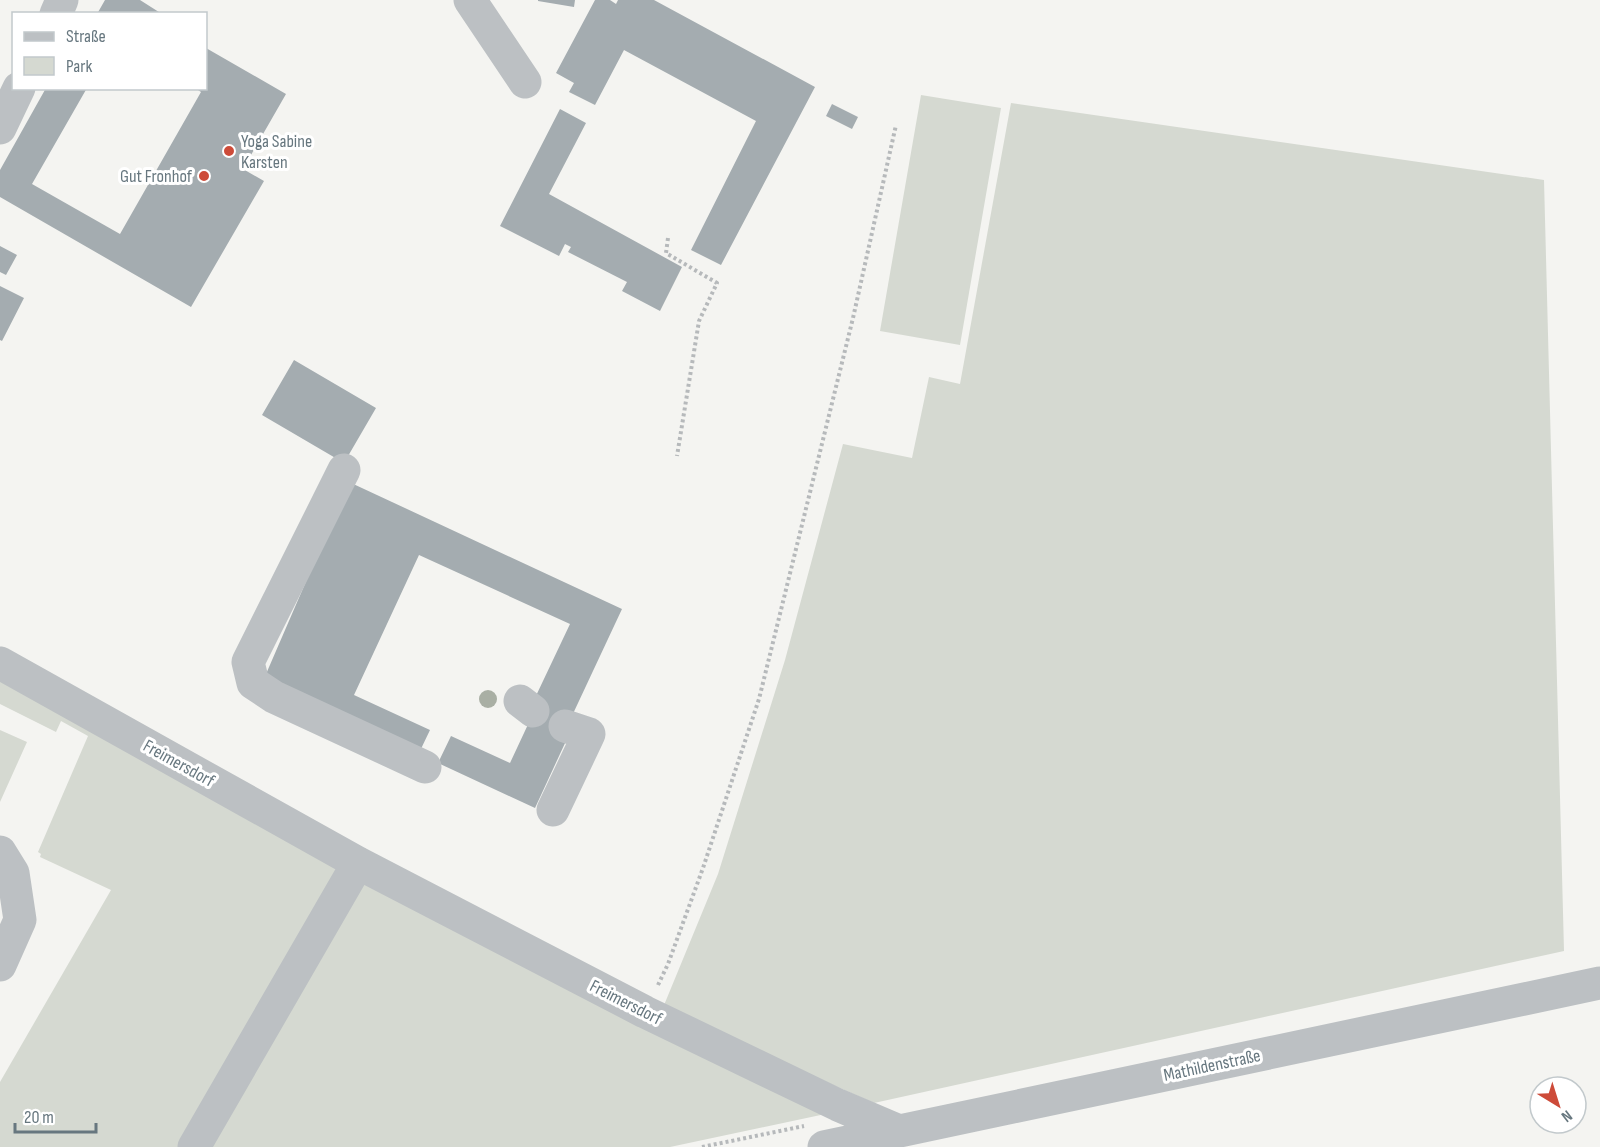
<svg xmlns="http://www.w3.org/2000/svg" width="1600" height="1147" font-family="'Sofia Sans Condensed',sans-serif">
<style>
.green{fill:#d5d9d1}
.building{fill:#a4acb0}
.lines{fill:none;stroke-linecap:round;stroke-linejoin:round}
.path{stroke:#b6b9bb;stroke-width:4;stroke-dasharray:3 3;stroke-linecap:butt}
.minor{stroke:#bcc0c3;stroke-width:33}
.tree{fill:#a9afa4}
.poi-dot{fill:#cd4b39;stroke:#fff;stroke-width:2}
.labels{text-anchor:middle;stroke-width:6;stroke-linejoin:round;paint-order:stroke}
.poi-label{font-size:18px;fill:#67777f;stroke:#fff;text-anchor:start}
.street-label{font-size:18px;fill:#67777f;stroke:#fff}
</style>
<rect width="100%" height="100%" fill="#f4f4f1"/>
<path class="green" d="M921,95L1001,108L960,345L880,331Z
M1011,103L1544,180L1564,951L874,1103L662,1010L718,874L785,660L843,444L912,458L929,377L960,384Z
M0,677L343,866L179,1147H0V1082L111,890L40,857L41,854L38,852L88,736L61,721L56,732L0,704Z
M0,730L27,742L0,802Z
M362,878L830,1113L670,1147H203Z"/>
<path class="building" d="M105,0H140L162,14H97Z
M538,0H575L574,7L538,1Z
M595,0H610L616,4L618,0H654L815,87L721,265L691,250L756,121L624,50L595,105L569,92L574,83L556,73Z
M206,48L286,94L243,169L264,181L191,307L0,197V170L46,88H87L32,184L120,234L201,92L195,88H206Z
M832,104L858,117L852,129L826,116Z
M560,109L586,123L549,194L682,267L660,311L622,291L627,282L568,252L571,247L565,244L559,256L500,226Z
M0,246L17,255L6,275L0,272Z
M0,286L24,298L2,341L0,340Z
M294,360L376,408L344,463L262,415Z
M349,482L622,609L571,718L566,741L535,808L438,763L451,736L510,763L538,703L534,700L570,624L419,555L354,695L430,730L419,753L263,681Z"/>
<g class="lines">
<path class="path" d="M668,238L666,253L717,283L699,321L677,456
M658,985L668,964L703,868L759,699L853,318L896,125
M702,1147L804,1126"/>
<path class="minor" d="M470,0L525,82
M56,14L62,0
M0,128L19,88
M344,470L248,662L253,683L274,697L425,767
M0,663L358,863L645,1012L838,1105L899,1131
M520,701L533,711
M553,810L589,734L565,726
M0,852L13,873L20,920L0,965
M194,1147L358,863
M824,1147L1600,983"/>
</g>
<circle class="tree" cx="488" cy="699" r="9"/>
<g class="poi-dot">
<circle cx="229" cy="151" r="6"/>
<circle cx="204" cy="176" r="6"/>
</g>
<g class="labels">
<g class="poi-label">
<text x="241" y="147">Yoga Sabine<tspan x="241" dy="21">Karsten</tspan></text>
<text x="192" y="182" text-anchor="end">Gut Fronhof</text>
</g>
<g class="street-label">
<text transform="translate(179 763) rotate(29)" y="6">Freimersdorf</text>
<text transform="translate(626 1002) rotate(27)" y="6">Freimersdorf</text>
<text transform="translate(1212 1065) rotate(-12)" y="6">Mathildenstraße</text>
</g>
</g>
<rect x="12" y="12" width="195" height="78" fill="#ffffff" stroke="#c2c9cc" stroke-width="1.5"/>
<rect x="24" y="32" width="30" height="9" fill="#bcc0c3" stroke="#c2c9cc" stroke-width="1.5"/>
<text x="66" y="42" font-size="18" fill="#67777f">Straße</text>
<rect x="24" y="57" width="30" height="18" fill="#d5d9d1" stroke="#c2c9cc" stroke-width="1.5"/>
<text x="66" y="72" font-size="18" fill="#67777f">Park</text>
<g transform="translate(1558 1105) rotate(142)"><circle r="28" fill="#ffffff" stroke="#c2c9cc" stroke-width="1.5"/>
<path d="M0-4.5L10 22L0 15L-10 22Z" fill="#cd4b39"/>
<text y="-9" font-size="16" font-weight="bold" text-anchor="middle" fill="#67777f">N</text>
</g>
<path d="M15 1123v9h81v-9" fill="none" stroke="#67777f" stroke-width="3"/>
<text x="24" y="1123" font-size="18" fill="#67777f" stroke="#ffffff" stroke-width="4.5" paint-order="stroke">20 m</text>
</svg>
